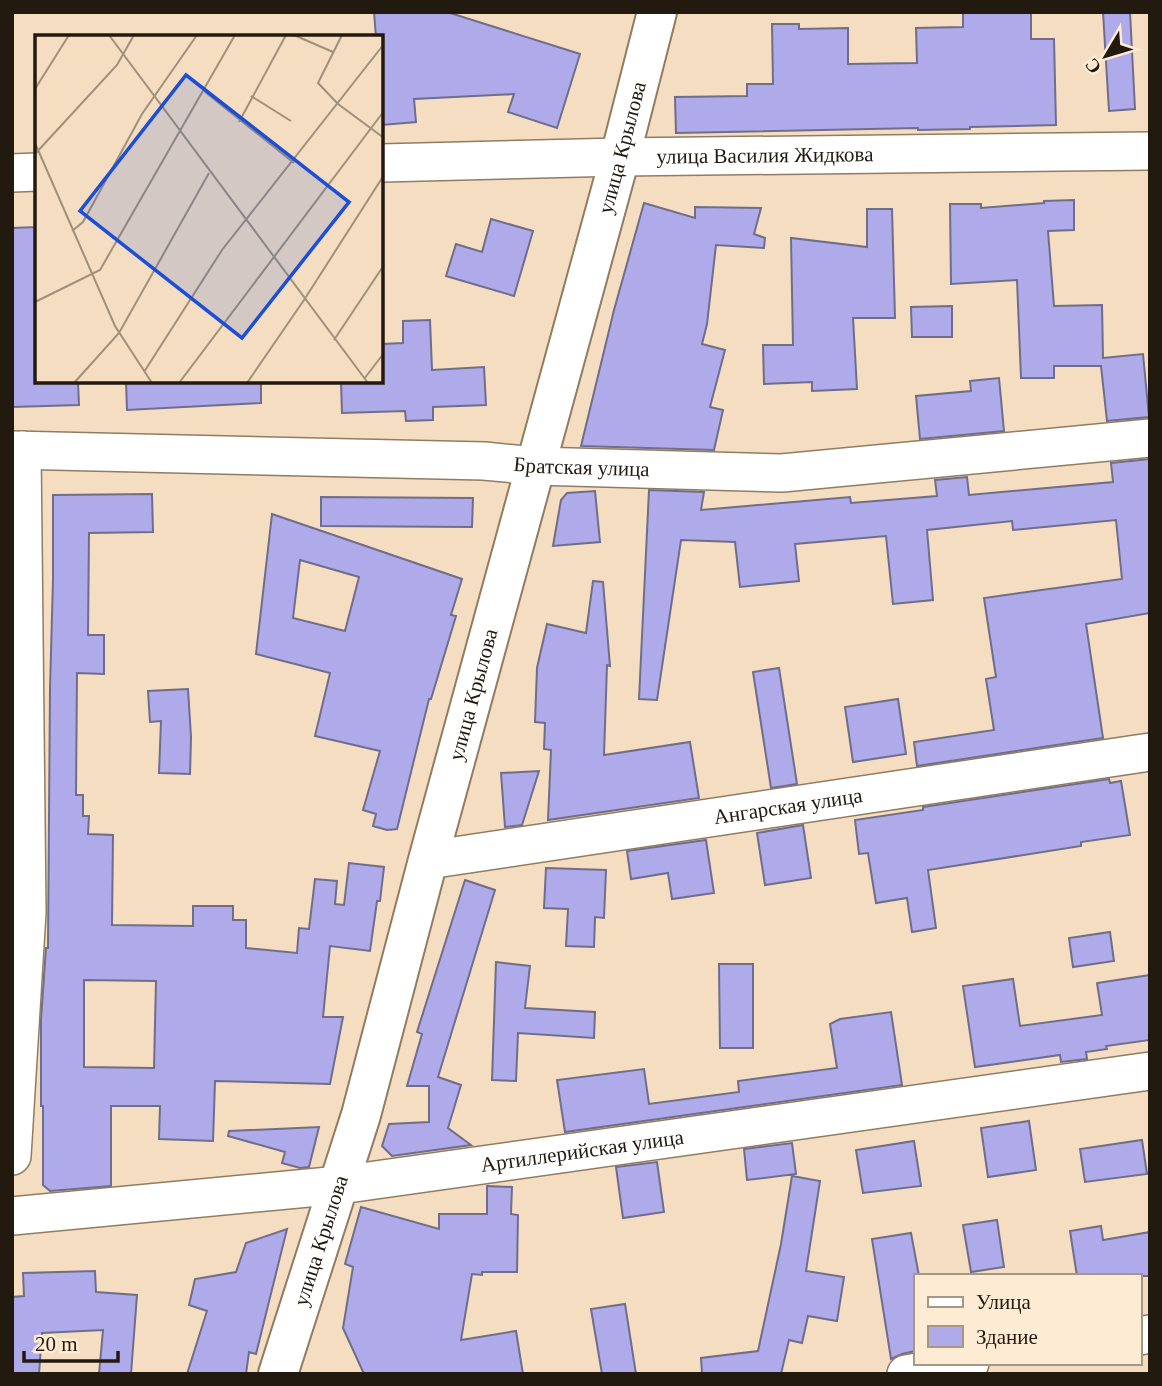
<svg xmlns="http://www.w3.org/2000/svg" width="1162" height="1386" font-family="'Times New Roman',serif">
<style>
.building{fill:#afabeb;stroke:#6f6d8a;stroke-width:2;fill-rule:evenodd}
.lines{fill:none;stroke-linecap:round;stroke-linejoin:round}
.minor-casing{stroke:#917c62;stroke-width:40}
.secondary-casing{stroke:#917c62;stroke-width:42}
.minor{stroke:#fff;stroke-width:37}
.secondary{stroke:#fff;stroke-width:38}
.labels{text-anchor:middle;stroke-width:6;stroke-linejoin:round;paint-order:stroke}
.street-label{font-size:21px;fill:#221a0f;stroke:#feebd4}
.inset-road{fill:none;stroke:#a08f79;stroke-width:2}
.view{fill:#1d4ed8;fill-opacity:0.15;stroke:#1d4ed8;stroke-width:3.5}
.inset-edge{fill:none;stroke:#221a0f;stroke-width:3.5}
</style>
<rect width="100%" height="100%" fill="#f4ddc0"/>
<path class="building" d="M374,12H447L580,54L557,128L508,112L514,94L414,99L416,122L382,125V37H376Z
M963,12H1031V39H1054L1056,125L970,127V129L918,130V128L676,133L675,97L747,96V84H773L772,24H799V29L848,28V64L917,63L916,28L963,27Z
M1103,12H1130L1135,109L1109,111Z
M1074,200V230L1048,231L1054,306L1102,305L1103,358L1143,354L1149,417L1107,421L1101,366H1054V378H1021L1017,280L951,284L950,204H981V208L1044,203V201Z
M644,203L695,218V207L761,208L754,234L765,238L764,248L716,245L707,324L702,344L725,350L710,407L723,410L714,450L581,446L614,310Z
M867,209H892L895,318H853L857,389L812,391V382L764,384L763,345H793L791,238L867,247Z
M491,219L533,231L514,296L446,276L456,244L482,252Z
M37,227V382H78L79,405L12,407V228Z
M952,306V337H912L911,307Z
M430,320L432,370L484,367L486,405L433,407V420L406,421L405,411L342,413L341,382H382V344L403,343V321Z
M999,378L1004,431L920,439L916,396L971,391L970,381Z
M126,382H261V403L127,410Z
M1150,459V613L1086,624L1103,738L917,766L914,742L994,730L986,679L996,677L984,598L1122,579L1116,520L1013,530L1012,521L927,530L933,600L893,604L886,536L795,544L799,581L740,587L735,542L681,540L657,700L639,699L649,490L704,492L701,510L850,497L851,503L937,496L935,480L967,477L969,495L1113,482L1111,463Z
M595,491L600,542L553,546L561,500L567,493Z
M152,494L153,532L89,533L88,635H104V674L77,673L76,795H83V816H89L88,834L113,835L112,925L193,926V906H233V920H246V948L297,953L299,928L309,929L315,879L337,881L335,904L344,905L349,863L384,867L380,901H377L370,951L330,946L323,1017H343L330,1084L215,1081L213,1141L159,1139L160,1106H111V1186L50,1191L43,1185V1106H41V1019L46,948H48L50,689L53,579V495ZM84,980L156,981L154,1068L84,1067Z
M321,497L473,498L472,527L321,526Z
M272,514L462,579L451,615L456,616L431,699H429L397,829L387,830L373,826L376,814L363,810L380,751L315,736L330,673L256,654ZM300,560L359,577L345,631L293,618Z
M593,581L603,582L610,666L607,665L604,755L690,742L699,798L548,820L551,750L544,749L545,723L535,722L537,668L547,624L586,633Z
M779,668L797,784L771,788L753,672Z
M188,689L191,737L190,774L159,773L161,721L150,722L148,691Z
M898,699L906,754L853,762L845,707Z
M539,771L522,825L505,827L501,773Z
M1109,779L1110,783L1121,781L1130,835L1081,842V846L928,870L936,928L912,932L907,898L876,903L868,853L859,854L855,820L923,810V807Z
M803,825L811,878L765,885L757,833Z
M706,840L714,893L672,899L668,873L631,879L627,851Z
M546,868L606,870L604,918L595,917L594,947L566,946L568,909L544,908Z
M465,880L495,890L438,1077L461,1085L448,1128L471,1145L392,1156L382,1146L389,1124L429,1122V1086H407L422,1034L417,1032Z
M1110,932L1114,961L1073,967L1069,938Z
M496,962L530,966L525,1008L595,1012L594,1038L518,1033L516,1081L492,1080Z
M719,964H753V1048H720Z
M1150,975V1040L1106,1046L1107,1049L1086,1052L1087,1059L1061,1062L1060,1055L975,1067L963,986L1013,979L1020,1026L1102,1015L1097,983Z
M891,1012L902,1085L565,1132L557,1080L644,1069L649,1104L739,1092L738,1081L837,1068L830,1024L840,1019Z
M1029,1121L1036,1170L988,1177L981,1128Z
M319,1127L309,1167L300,1168L282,1163L285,1152L228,1136L229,1131Z
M1142,1140L1147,1174L1085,1182L1080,1149Z
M914,1141L921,1186L863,1193L856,1150Z
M792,1143L796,1174L747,1180L744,1149Z
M657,1162L664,1212L623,1218L616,1167Z
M792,1176L820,1181L806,1271L844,1277L837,1321L808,1316L802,1343L789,1340L781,1374H702L701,1358L758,1351L781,1244Z
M487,1186L512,1187L511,1214L518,1215L517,1272H482V1275L472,1274L461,1340L516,1331L523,1374H364L343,1328L353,1267L345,1264L361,1207L439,1229V1214H487Z
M997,1220L1004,1267L971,1272L963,1225Z
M1101,1226L1103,1240L1150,1232V1276H1077L1070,1231Z
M287,1229L256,1354L249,1352L246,1374H187L207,1311L189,1305L195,1279L236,1272L246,1243Z
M911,1233L919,1276H915V1351L902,1354L891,1359L872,1239Z
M95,1271L96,1292L137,1295L131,1374H99L103,1330L42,1333L39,1374H12V1297L24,1296L23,1273Z
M625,1304L636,1374H602L591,1309Z"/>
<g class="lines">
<g class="minor-casing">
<g id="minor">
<path id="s1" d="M382,163L620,157L1150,151"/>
<path d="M12,173L37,172"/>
<path id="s2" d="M12,450L484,461L536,466L782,473L1150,438"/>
<path id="s3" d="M428,860L1150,752"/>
<path d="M12,1156L27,912L22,450"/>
<path id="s4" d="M12,1216L340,1185L1150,1071"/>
<path d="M1139,1336L1150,1334"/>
<path d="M906,1374L970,1363"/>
</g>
</g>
<g class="secondary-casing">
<g id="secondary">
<path id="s5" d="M278,1374L361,1115L428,860L620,157L657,12"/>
</g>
</g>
<use href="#minor" class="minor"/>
<use href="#secondary" class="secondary"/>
</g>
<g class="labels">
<g class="street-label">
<text dy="7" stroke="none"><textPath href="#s5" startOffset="1274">улица Крылова</textPath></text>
<text dy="7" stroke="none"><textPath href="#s1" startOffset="383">улица Василия Жидкова</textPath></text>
<text dy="7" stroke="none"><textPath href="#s2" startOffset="570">Братская улица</textPath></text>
<text dy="7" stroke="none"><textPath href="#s5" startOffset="707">улица Крылова</textPath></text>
<text dy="7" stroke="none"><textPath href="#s3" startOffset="364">Ангарская улица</textPath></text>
<text dy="7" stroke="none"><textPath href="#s4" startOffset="574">Артиллерийская улица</textPath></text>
<text dy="7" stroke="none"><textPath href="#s5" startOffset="140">улица Крылова</textPath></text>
</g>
</g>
<g transform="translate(35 35)">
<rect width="348" height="348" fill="#f4ddc0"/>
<path class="inset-road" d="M74,0L333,348M259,0L298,17M307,0L283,48L303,69L349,103M0,54L34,0M170,57L259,128M216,61L256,86M204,87L251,0M0,108L80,291L117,348M0,119L82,30L99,0M37,196L48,187L107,79L162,0M269,265L349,140M0,267L65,235L200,0M299,305L349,230M109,337L187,215L349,9M329,344L349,318M39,348L84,298L174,138M144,348L349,76M212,348L269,265"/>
<path class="view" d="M151,40L314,167L207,303L45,176Z"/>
<rect width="348" height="348" class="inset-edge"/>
</g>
<rect width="1162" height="1386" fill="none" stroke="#221a0f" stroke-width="28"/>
<rect x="914" y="1274" width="228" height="91" fill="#feebd4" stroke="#a69785" stroke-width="2"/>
<rect x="928" y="1297" width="35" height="10" fill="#ffffff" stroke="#a69785" stroke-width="2"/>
<text x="976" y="1309" font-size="21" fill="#221a0f">Улица</text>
<rect x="928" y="1326" width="35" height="21" fill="#afabeb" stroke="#a69785" stroke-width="2"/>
<text x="976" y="1344" font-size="21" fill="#221a0f">Здание</text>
<g transform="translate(1106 56) rotate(232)" stroke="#feebd4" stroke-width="5" paint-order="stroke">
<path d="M0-5L12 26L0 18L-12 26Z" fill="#221a0f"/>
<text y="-10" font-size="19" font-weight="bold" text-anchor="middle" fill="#221a0f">С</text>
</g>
<path d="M24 1351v10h94v-10" fill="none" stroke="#221a0f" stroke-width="3.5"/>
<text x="35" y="1351" font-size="21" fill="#221a0f" stroke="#feebd4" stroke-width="5" paint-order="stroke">20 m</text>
</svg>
